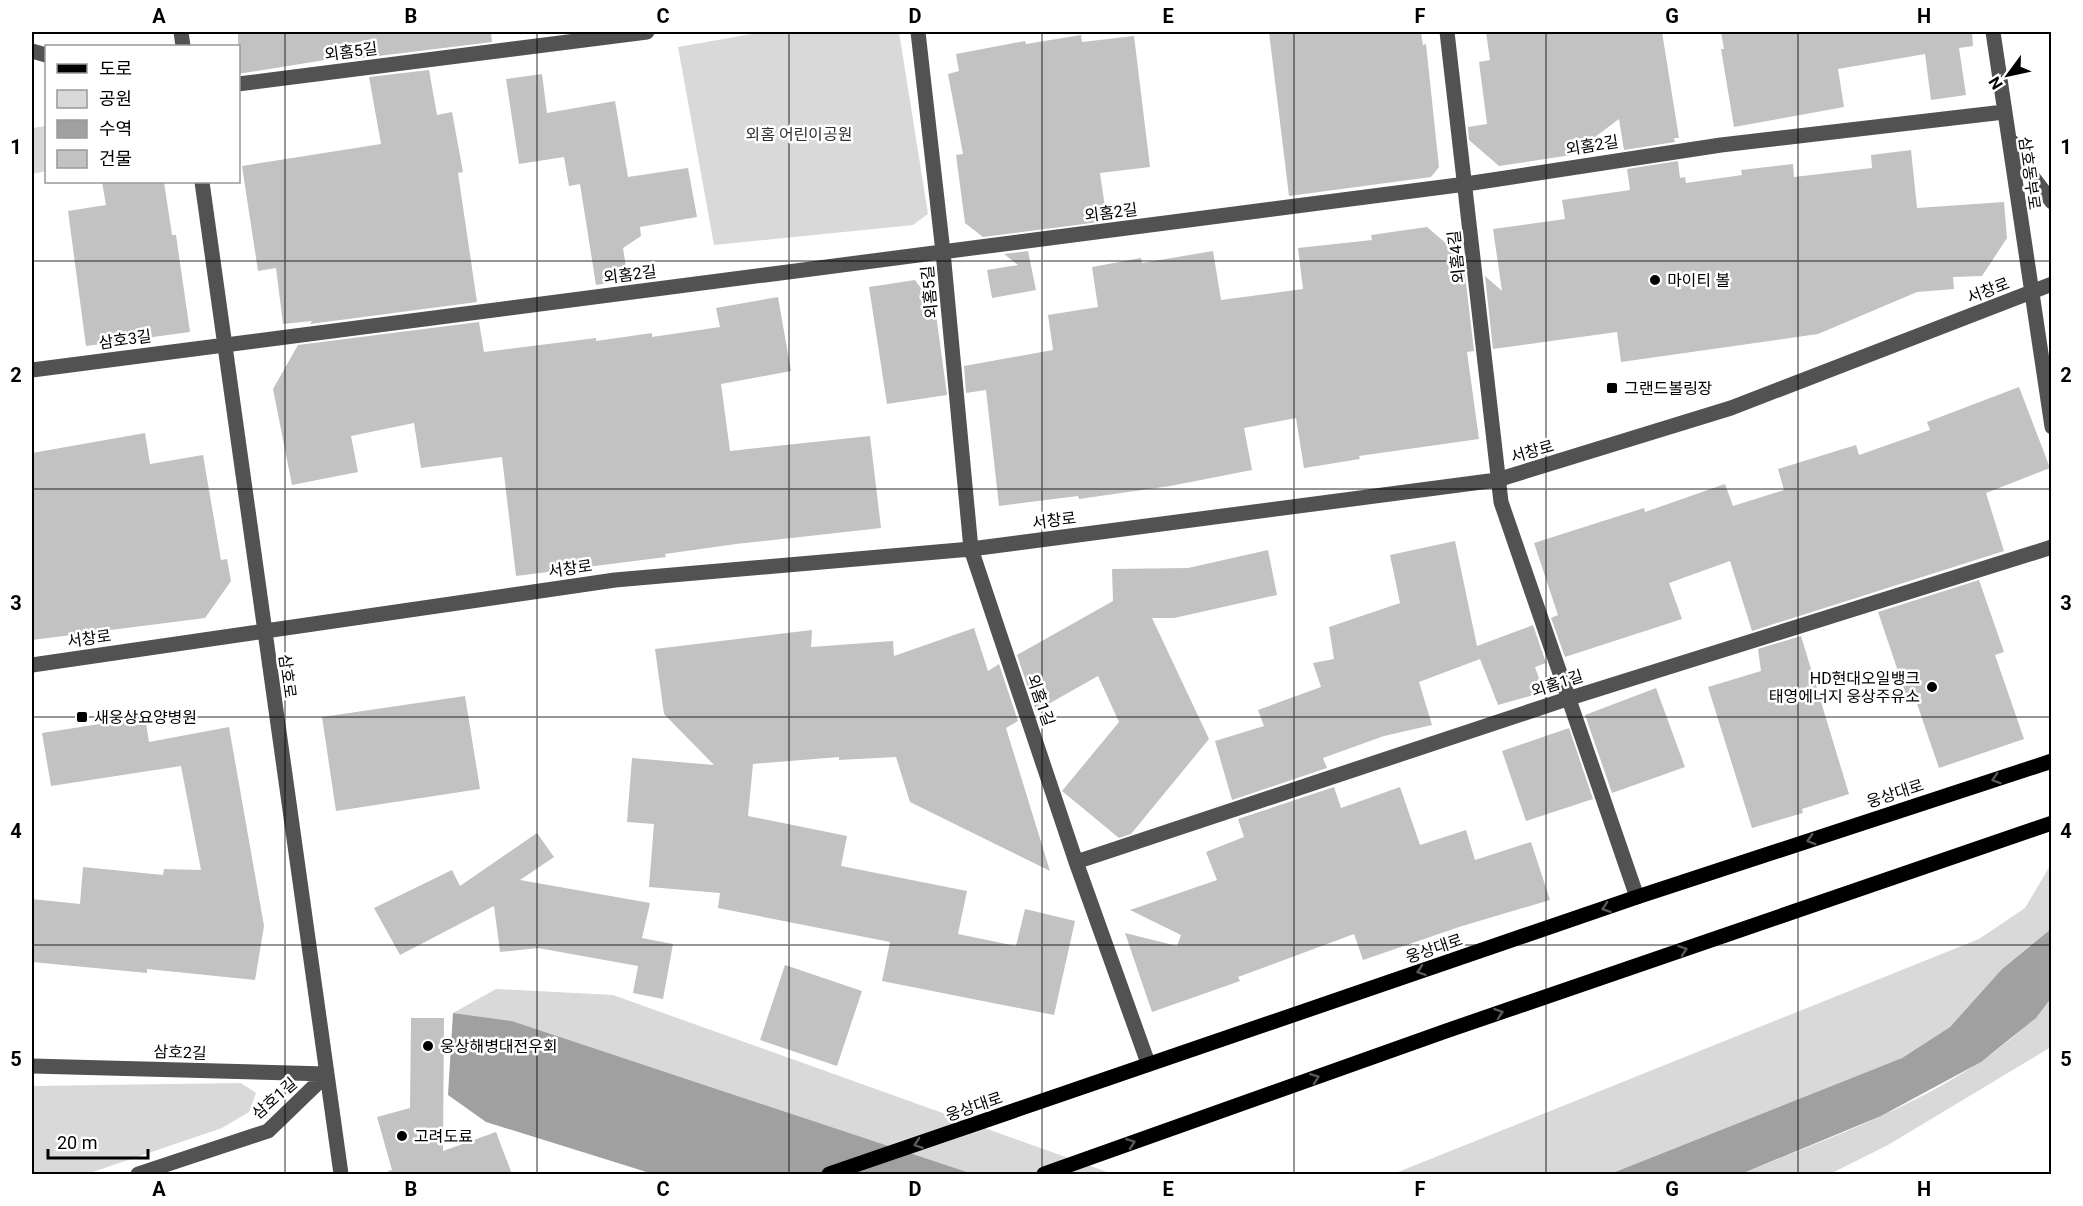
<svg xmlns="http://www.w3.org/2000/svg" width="2083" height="1206" font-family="Roboto,'Noto Sans KR',sans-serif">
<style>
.green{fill:#d9d9d9}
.water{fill:#a0a0a0}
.building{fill:#c2c2c2}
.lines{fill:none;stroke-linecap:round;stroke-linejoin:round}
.minor{stroke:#525252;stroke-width:15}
.major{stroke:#000;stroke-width:15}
.oneway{stroke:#595959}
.grid{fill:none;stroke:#000;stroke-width:1.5;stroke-opacity:0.55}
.poi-dot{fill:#000;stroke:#fff;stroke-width:2}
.labels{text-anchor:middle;stroke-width:5;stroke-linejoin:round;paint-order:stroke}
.street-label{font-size:16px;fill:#000;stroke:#fff}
.park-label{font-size:16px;fill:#303030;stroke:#fff}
.poi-label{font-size:16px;fill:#000;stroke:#fff;text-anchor:start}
.neatline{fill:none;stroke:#000;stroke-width:2}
.grid-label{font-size:20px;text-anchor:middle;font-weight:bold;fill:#000}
</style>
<rect width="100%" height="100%" fill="#fff"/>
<path class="green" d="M763,32H899L928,214L913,225L714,245L678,47Z
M46,126V171L32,174V128Z
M2051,864V929L2002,969L1950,1027L1902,1058L1610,1174H1393L1979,939L2025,908Z
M496,989L613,995L1113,1174H973L512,1021L453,1013Z
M2051,998V1047L1888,1145L1830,1174H1741C1841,1133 1984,1084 2051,998Z
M241,1083L256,1093L249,1112L222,1128L87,1174H32V1086Z"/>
<path class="water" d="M2051,929V998L2036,1018L1981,1062L1881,1116L1741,1174H1610L1902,1058L1950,1027L2002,969Z
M453,1013L512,1021L973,1174H653L486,1122L448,1095Z"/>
<path class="building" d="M238,32H491L492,42L338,61L337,58L238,74Z
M1269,32H1421L1423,45L1426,44L1439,167L1431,177L1289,196Z
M1486,32H1662L1679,138H1674L1675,142L1624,150L1619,119L1571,155L1499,166L1469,140L1468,127L1487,124L1479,62L1490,60Z
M1721,32H1972L1973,46L1959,48L1966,95L1931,100L1925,54L1838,69L1844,107L1734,127L1721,49H1724Z
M1081,35L1082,42L1134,36L1150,167L1100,173L1107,221L983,237L965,223L956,155L963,154L948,74L959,71L956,54L1025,41L1026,44Z
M429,70L437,115L452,112L463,172L458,173L477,302L310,324L312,321L283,324L276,268L258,271L242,166L381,144L369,77Z
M542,74L547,113L615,101L628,177L688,168L697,217L640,227L641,236L623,248L628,280L596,285L580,184L569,186L564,157L519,164L506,79Z
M1911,150L1917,208L2004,202L2007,238L1982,276L1953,277L1954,289L1917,292L1818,334L1621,362L1617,332L1493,349L1485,276L1502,291L1493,229L1565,219L1562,200L1630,190L1627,169L1678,161L1680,178L1685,177L1686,183L1742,175L1741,170L1793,164L1794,177L1872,168L1871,155Z
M102,182H164L172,235H176L190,332L86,346L68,211L106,205Z
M1427,227L1463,258L1474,351L1467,352L1479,439L1359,456L1360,459L1304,468L1296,418L1244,428L1252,470L1170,486L1079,499L1078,496L999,506L986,390L966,393L964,366L1053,350L1048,315L1098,307L1092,267L1141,258L1142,263L1213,251L1221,300L1303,289L1298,248L1372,240L1371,235Z
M1028,251L1036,290L992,298L987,270L1018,265L1004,254Z
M915,280L935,307L947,395L887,404L869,287Z
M778,297L791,371L721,384L730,451L870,436L881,528L736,544L665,554L666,557L516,576L502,457L421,468L414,423L351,436L358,472L292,485L273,389L298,345L479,322L484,352L596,338V341L652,333V337L720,327L716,308Z
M2019,387L2050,468L1986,493L2004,551L1752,631L1730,561L1669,583L1682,619L1565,657L1551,618L1558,615L1534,543L1644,508L1645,512L1725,484L1733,506L1784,490L1778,469L1856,445L1859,455L1930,430L1927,422Z
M145,433L150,464L203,455L221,560L227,559L231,581L205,618L32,640V453Z
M1455,541L1477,646L1533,625L1546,663L1535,667L1544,692L1498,705L1480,659L1419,682L1432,725L1384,736L1323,758L1327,768L1232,800L1215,741L1264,726L1258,710L1321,687L1313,663L1334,659L1329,627L1400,603L1390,555Z
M1268,550L1277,595L1174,618H1152L1209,739L1131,834L1119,838L1062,791L1119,722L1098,676L1036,711L1017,655L1113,601L1112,569L1188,568Z
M1979,580L2004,652L1995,655L2024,739L1939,768L1914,695L1907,698L1878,612Z
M974,628L988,671L999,664L1018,721L1006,728L1050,871L910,802L896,757L839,760V757L753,764L748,816L847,836L841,866L967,891L958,934L1016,946L1025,909L1075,921L1054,1015L882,981L890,942L718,908L720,893L649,887L654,824L627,822L632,758L714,765L664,714L655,649L812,630L811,647L893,641L894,656Z
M1801,636L1849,794L1802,809L1803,813L1752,828L1708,687L1761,671L1758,649Z
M1656,688L1685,767L1612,793L1585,715Z
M465,696L480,789L336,811L322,717Z
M145,717L149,742L229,727L264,926L255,980L147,969V973L32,962V899L80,904L83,867L163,875L164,869L201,870L181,766L51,786L42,733Z
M1569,728L1593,799L1526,821L1502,751Z
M1334,787L1341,808L1400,787L1420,845L1466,830L1475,860L1531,842L1550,900L1459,927L1363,960L1354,934L1238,977L1240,981L1152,1012L1125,933L1177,946L1181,935L1130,910L1217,880L1206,852L1244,837L1238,819Z
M537,833L554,857L520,880L650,903L642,938L673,944L663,999L633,993L638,966L538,948L500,952L494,906L400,955L374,908L452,870L460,886Z
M785,965L862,991L837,1066L760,1040Z
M411,1018H444L443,1151L496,1132L512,1174H389L388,1171L392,1170L377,1117L410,1108Z"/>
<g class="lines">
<path class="minor" d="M181,32L183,46
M918,32L943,252L971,549L1076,862L1148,1063
M1447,32L1501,502L1637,897
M1993,32L2052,427
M32,51L46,55
M238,84L647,32
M2012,142L2025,167L2052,202
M202,182L341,1174
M32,370L1466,184L1721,145L2004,112
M32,665L615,580L971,549L1497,480L1731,408L2052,284
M1076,862L1567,699L2052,547
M32,1066L327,1074
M138,1174L268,1131L327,1074"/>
<path class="major" d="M829,1174L1637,897L2052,761
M1044,1174L1446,1031L2052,823"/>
</g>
<defs><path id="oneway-chevron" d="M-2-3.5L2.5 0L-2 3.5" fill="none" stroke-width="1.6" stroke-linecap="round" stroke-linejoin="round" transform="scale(1.5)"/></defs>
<g class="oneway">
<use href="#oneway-chevron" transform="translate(1996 779) rotate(162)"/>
<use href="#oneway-chevron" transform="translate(1811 840) rotate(162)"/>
<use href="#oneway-chevron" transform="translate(1606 908) rotate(161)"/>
<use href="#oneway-chevron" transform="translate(1683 950) rotate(-19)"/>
<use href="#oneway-chevron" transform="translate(1421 971) rotate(161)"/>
<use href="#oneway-chevron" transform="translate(1499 1013) rotate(-19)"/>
<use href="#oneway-chevron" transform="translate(1315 1078) rotate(-20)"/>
<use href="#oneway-chevron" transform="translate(1131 1143) rotate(-20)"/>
<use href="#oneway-chevron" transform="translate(918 1144) rotate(161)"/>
</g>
<path class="grid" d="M285,32V1174M537,32V1174M789,32V1174M1042,32V1174M1294,32V1174M1546,32V1174M1798,32V1174M32,261H2052M32,489H2052M32,717H2052M32,945H2052"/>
<g class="poi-dot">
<circle cx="1655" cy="280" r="6"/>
<rect x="1606" y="382" width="12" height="12" rx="3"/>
<circle cx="1932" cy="687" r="6"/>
<rect x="76" y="711" width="12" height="12" rx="3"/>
<circle cx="428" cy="1046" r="6"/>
<circle cx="402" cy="1136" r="6"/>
</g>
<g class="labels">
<g class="street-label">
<text transform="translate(351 51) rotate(-7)" y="6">외홈5길</text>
<text transform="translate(1592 145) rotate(-9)" y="6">외홈2길</text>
<text transform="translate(2030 173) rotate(82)" y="6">삼호동부로</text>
<text transform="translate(1111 212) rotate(-7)" y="6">외홈2길</text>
<text transform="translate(1456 257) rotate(-96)" y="6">외홈4길</text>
<text transform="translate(630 274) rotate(-7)" y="6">외홈2길</text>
<text transform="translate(1988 290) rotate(-21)" y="6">서창로</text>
<text transform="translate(929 292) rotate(-95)" y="6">외홈5길</text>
<text transform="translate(125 339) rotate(-8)" y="6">삼호3길</text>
<text transform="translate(1532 451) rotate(-16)" y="6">서창로</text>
<text transform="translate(1054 520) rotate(-7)" y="6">서창로</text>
<text transform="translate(570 568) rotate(-8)" y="6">서창로</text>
<text transform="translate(89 638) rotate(-8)" y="6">서창로</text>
<text transform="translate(288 676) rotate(82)" y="6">삼호로</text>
<text transform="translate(1557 683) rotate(-18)" y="6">외홈1길</text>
<text transform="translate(1041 700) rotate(71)" y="6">외홈1길</text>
<text transform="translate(1895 793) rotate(-18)" y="6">웅상대로</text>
<text transform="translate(1434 948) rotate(-19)" y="6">웅상대로</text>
<text transform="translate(180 1052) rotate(2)" y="6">삼호2길</text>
<text transform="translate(274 1098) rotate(-41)" y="6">삼호1길</text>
<text transform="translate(974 1106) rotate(-19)" y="6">웅상대로</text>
</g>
<g class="park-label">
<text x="799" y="140">외홈 어린이공원</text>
</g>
<g class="poi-label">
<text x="1667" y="286">마이티 볼</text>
<text x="1624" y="394">그랜드볼링장</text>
<text x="1920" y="684" text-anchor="end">HD현대오일뱅크<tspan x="1920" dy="18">태영에너지 웅상주유소</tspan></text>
<text x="94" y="723">새웅상요양병원</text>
<text x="440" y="1052">웅상해병대전우회</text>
<text x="414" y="1142">고려도료</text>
</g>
</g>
<rect width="2083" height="1206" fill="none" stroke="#ffffff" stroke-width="66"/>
<rect x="45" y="45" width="195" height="138" fill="#ffffff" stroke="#999999" stroke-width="1.5"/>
<rect x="57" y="64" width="30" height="9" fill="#000000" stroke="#999999" stroke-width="1.5"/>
<text x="99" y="75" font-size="18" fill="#000000">도로</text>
<rect x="57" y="90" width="30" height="18" fill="#d9d9d9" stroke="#999999" stroke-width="1.5"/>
<text x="99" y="105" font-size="18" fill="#000000">공원</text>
<rect x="57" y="120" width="30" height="18" fill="#a0a0a0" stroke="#999999" stroke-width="1.5"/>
<text x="99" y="135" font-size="18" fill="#000000">수역</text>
<rect x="57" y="150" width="30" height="18" fill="#c2c2c2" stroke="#999999" stroke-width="1.5"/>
<text x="99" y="165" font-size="18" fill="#000000">건물</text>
<g transform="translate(2008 75) rotate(237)" stroke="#ffffff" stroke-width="4.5" paint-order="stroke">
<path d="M0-4.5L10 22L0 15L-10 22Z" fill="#000000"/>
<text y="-9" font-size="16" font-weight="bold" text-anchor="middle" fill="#000000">N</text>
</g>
<path d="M48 1149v9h100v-9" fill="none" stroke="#000000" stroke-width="3"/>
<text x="57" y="1149" font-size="18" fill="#000000" stroke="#ffffff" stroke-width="4.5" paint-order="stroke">20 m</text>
<rect x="33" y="33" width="2017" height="1140" class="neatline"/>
<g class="grid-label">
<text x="159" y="23">A</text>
<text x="411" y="23">B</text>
<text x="663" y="23">C</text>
<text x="915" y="23">D</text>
<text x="1168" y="23">E</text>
<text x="1420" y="23">F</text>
<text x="1672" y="23">G</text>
<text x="1924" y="23">H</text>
<text x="16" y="154">1</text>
<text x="2066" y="154">1</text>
<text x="16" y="382">2</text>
<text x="2066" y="382">2</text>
<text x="16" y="610">3</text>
<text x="2066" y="610">3</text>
<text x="16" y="838">4</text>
<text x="2066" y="838">4</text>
<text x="16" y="1066">5</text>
<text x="2066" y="1066">5</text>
<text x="159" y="1196">A</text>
<text x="411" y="1196">B</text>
<text x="663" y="1196">C</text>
<text x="915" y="1196">D</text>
<text x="1168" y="1196">E</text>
<text x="1420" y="1196">F</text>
<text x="1672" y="1196">G</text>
<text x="1924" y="1196">H</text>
</g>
</svg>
